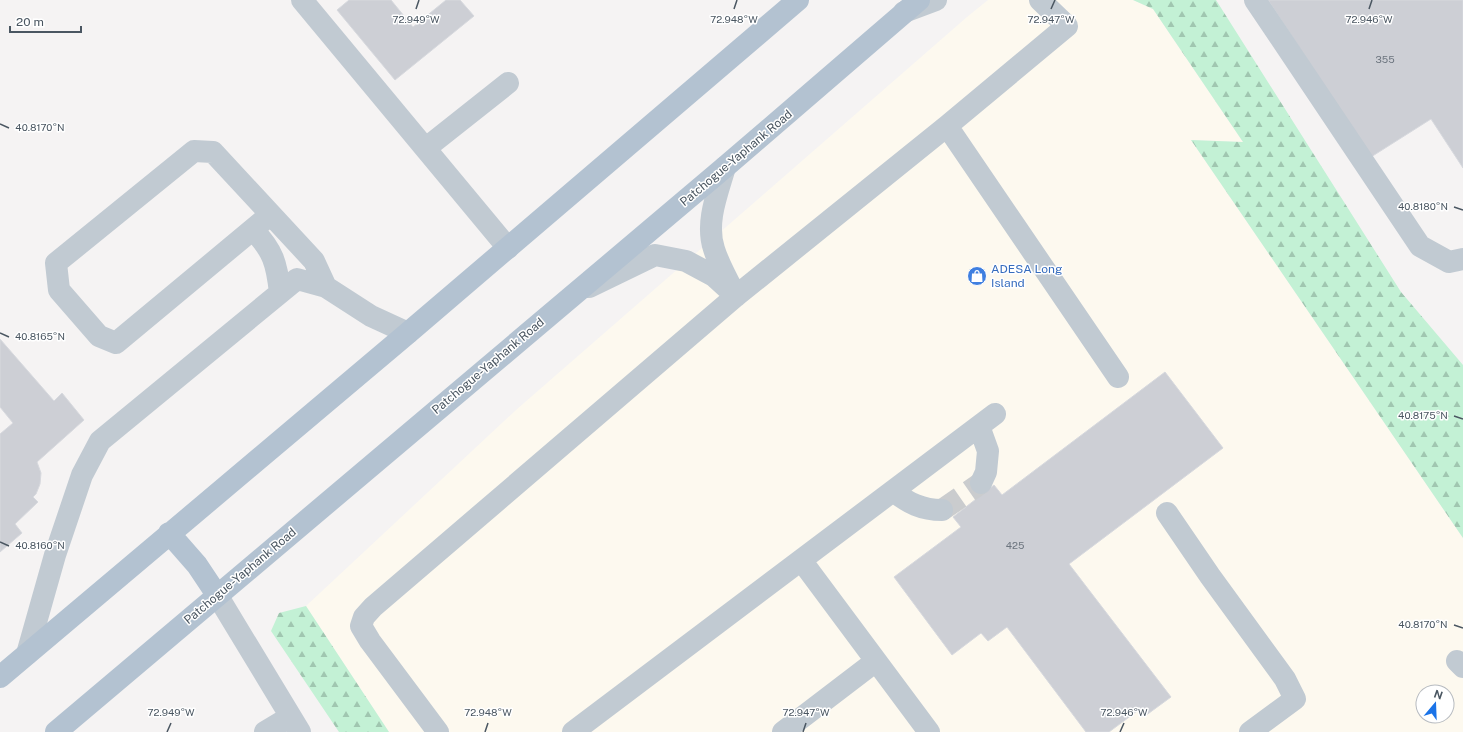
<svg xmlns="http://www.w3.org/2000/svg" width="1463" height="732" font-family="'Public Sans',sans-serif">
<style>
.commercial{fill:#fdf9ef;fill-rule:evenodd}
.forest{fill:url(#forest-firs)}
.building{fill:#cdcfd5;stroke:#d7d9de}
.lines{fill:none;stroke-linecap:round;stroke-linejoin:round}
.minor-tunnel{stroke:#caccce;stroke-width:22;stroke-dasharray:22 11;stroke-linecap:butt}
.minor{stroke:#c1cad2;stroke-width:22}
.major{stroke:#b3c2d1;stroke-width:22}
.ticks{fill:none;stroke:#4a5661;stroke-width:1.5}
.labels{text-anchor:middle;stroke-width:3;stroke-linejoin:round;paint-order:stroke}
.number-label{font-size:10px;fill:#6b747e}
.street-label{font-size:12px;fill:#4a5661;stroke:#fff}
.shop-label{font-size:12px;fill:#366cbe;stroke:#fff;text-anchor:start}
.ticks-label{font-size:10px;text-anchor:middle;fill:#4a5661;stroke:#fff;stroke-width:3;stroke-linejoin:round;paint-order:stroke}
</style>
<defs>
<pattern id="forest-firs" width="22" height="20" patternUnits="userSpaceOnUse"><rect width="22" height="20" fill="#c3f1d5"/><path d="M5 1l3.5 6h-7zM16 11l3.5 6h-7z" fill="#a0c6b0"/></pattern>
</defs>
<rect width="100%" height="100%" fill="#f5f3f3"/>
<path class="commercial" d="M988,0H1133L1153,9L1243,142L1191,140L1463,538V732H389L306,606L516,410L967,17ZM1423,692H1447V716H1423Z"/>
<path class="forest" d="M1133,0H1216L1401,292L1463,365V538L1191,140L1243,142L1153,9Z
M306,606L389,732H339L271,631L279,613Z"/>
<path class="building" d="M349,0H391L413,27L446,0H460L474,16L395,80L337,10Z
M1268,0H1463V168L1431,119L1371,157Z
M0,339L54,401L62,393L84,420L37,462L41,473L40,484L36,494L33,497L38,502L15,524L22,533L0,552V434L13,423L0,407Z
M1165,372L1223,448L1069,564L1171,697L1145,716L1140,709L1109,732H1086L1007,627L988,641L981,633L952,655L894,577L961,527L953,517L994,485L1002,495Z"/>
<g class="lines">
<path class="minor-tunnel" d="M942,510L981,483"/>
<path class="minor" d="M302,0L508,248
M1255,0L1420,246L1449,262L1463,259
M904,12L936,0
M947,126L1118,377
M426,148L508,83
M270,215L116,343L99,336L59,290L56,263L194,151L213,152L314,261L326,287
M253,230C273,250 277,264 280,293
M589,287L655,255L686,261L714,276L736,296C728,281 719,265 714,249C705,222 718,192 725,167
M979,426L988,451L986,472L981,483
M893,491C908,503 922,510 942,510
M1167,513L1210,576L1285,679L1295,699L1250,732
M801,560L929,732
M217,595L300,732
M27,654L55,555L82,475L100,441L297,279L326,287L371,316L408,333
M1457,661L1463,667
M265,732L290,717
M438,732L370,641L361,626L364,617L373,607L736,296L947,126L1067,26L1040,0
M573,732L995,414
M783,732L876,661"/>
<path class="major" d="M169,533L197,565L217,595
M0,677L408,333L798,0
M56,732L725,167L919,0"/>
</g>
<path class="ticks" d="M416,9L419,0M734,9L737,0M1051,9L1055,0M1369,9L1372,0M0,124L9,128M1454,207L1463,210M0,333L9,337M1454,416L1463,419M0,542L9,546M1454,625L1463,628M167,732L171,723M485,732L488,723M803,732L806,723M1120,732L1124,723"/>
<defs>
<g id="shop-disc" transform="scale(1)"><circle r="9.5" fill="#3f7fe0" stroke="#fff"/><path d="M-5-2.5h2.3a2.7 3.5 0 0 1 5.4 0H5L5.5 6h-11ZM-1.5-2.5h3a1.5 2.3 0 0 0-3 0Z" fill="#fff"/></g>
</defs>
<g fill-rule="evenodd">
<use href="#shop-disc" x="977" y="276"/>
</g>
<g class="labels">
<g class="number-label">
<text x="1385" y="63">355</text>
<text x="1015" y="549">425</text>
</g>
<g class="street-label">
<text transform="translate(736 158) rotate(-40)" y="4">Patchogue-Yaphank Road</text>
<text transform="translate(488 366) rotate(-40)" y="4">Patchogue-Yaphank Road</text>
<text transform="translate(240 576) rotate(-40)" y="4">Patchogue-Yaphank Road</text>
</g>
<g class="shop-label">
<text x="991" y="273">ADESA Long<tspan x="991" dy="14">Island</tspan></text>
</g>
</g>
<g class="ticks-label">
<text x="416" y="23">72.949°W</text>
<text x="734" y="23">72.948°W</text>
<text x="1051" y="23">72.947°W</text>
<text x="1369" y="23">72.946°W</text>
<text x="40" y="131">40.8170°N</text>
<text x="1423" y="210">40.8180°N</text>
<text x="40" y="340">40.8165°N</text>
<text x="1423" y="419">40.8175°N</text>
<text x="40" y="549">40.8160°N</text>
<text x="1423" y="628">40.8170°N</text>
<text x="171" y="716">72.949°W</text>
<text x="488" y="716">72.948°W</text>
<text x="806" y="716">72.947°W</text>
<text x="1124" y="716">72.946°W</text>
</g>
<g transform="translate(1435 704) rotate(19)"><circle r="19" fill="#ffffff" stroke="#b7bbc0"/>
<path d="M0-3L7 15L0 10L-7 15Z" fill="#1a73e8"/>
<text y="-6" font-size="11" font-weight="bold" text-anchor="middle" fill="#4a5661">N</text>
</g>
<path d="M10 26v6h71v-6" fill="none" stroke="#4a5661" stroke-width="2"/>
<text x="16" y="26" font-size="12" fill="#4a5661" stroke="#ffffff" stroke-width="3" paint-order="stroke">20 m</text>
</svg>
